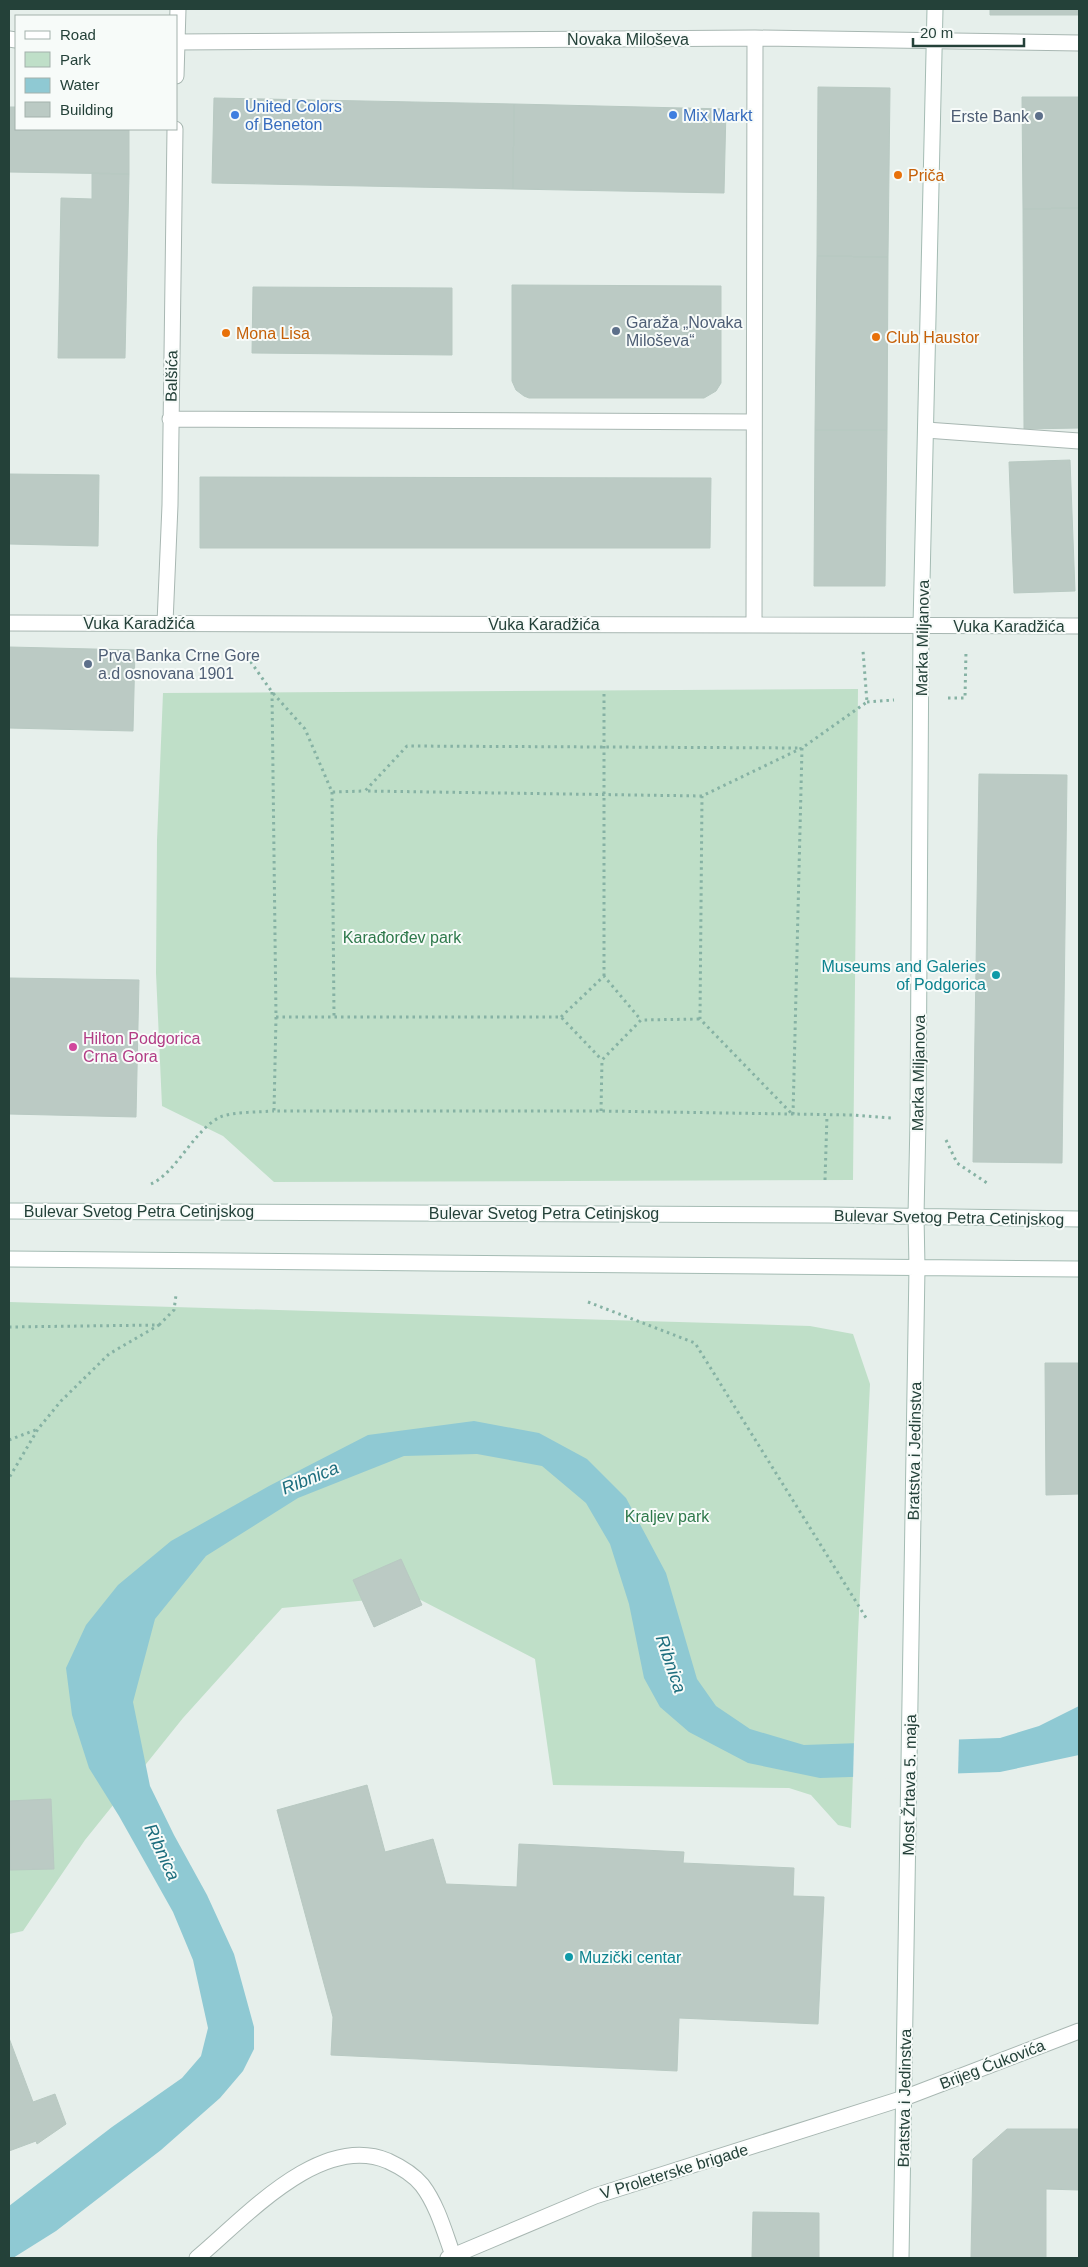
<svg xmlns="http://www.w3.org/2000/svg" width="1088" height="2267" font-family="Arial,sans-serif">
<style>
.green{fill:#bfdfc8}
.water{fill:#8fc9d3}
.pier{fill:#e6efeb}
.building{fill:#bbcac4;stroke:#b8c9c2}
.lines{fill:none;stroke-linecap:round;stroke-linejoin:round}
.lane-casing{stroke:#a8b7b2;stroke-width:17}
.street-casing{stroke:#a8b7b2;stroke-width:17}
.secondary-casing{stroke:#a4bbb3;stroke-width:17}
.path{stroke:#86b2a4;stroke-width:3;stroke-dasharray:2.5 4;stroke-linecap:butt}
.lane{stroke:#fff;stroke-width:15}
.street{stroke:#fff;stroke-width:15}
.secondary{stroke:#fff;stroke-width:15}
.shop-dot{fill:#3f7fe0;stroke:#f7fbf9;stroke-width:2}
.service-dot{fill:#5c6f8a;stroke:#f7fbf9;stroke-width:2}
.food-dot{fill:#e8710a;stroke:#f7fbf9;stroke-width:2}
.culture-dot{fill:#0f9aa8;stroke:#f7fbf9;stroke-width:2}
.hotel-dot{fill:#d1479c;stroke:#f7fbf9;stroke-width:2}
.labels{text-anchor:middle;stroke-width:4;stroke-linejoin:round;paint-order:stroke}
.street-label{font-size:16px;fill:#244139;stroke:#f7fbf9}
.shop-label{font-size:16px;fill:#366cbe;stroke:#f7fbf9;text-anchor:start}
.service-label{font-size:16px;fill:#4e5e75;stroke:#f7fbf9;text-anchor:start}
.food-label{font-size:16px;fill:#c56008;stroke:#f7fbf9;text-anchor:start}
.park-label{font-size:16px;fill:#2e794b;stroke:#f7fbf9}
.culture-label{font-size:16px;fill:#0d838f;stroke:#f7fbf9;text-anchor:end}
.hotel-label{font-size:16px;fill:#b23c85;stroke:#f7fbf9;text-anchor:start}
.water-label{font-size:18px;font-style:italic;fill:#1d6e7e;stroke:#f7fbf9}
</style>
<rect width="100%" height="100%" fill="#e6efeb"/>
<path class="green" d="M858,689L853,1180L274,1182L223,1136L162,1106L156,973L157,840L163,693Z
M9,1302L810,1326L853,1334L870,1384L858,1634L851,1828L838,1825L811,1795L789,1788L553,1785L535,1659L413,1596L282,1608L183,1718L85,1840L23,1931L9,1934Z"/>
<path class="water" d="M474,1421L539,1433L587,1459L626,1498L666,1573L697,1679L716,1706L750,1729L804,1745L1000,1738L1039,1726L1079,1706V1755L1000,1772L820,1778L748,1763L689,1732L660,1707L644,1678L629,1604L610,1544L586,1503L542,1466L477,1454L404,1456L298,1498L206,1556L155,1619L133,1702L150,1786L174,1835L207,1895L234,1954L254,2027V2049L243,2071L220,2098L161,2150L56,2231L13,2258H9V2206L112,2127L182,2078L201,2056L208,2028L193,1960L173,1912L119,1816L89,1768L72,1715L66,1668L86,1625L118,1585L171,1541L269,1486L368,1435Z"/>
<path class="pier" d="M959,1737L958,1776L853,1780L854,1741Z"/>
<path class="building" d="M990,9H1079V15H990Z
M818,87L890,88L888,257L817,256Z
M1022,97H1079V208L1023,209Z
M214,98L514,104L513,189L212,183Z
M514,104L726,109L724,193L513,189Z
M9,107H16V129H129V174L9,172Z
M92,173L129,174L125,358H58L61,198L92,199Z
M1079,208V428L1024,429L1023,209Z
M817,256L888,257L887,430H815Z
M512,285L721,286V383L716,391L704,398H529L524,396L516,390L512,381Z
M253,287L452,288V355L252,353Z
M815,430H887L885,586H814Z
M1070,460L1075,591L1014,593L1009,462Z
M9,474L99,475L98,546L9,544Z
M200,477L711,478L710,548H200Z
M9,647L135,650L133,731L9,728Z
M979,774L1067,775L1062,1163L973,1162Z
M9,978L139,980L136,1117L9,1114Z
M1045,1363H1079V1494L1046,1495Z
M401,1559L422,1605L374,1627L353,1580Z
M367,1785L385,1852L433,1839L446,1884L517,1887L519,1844L684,1852L683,1863L794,1868L793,1896L824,1897L818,2024L679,2018L677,2071L331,2055L333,2017L277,1810Z
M51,1799L54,1869L10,1870L9,1801Z
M9,2038L33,2102L55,2094L66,2124L37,2144L36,2141L9,2151Z
M1007,2129H1079V2190L1046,2189V2258H971L973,2159Z
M753,2212L819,2213V2258H752Z"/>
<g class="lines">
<g class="lane-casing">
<path id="lane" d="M926,430L1079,441
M197,2258C244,2219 320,2132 388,2161C401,2167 413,2174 422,2185C438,2206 445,2234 454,2258"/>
</g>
<g class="street-casing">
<path id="street" d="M9,39L16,40
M176,42L755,38L1079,43
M176,76L178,9
M170,419L754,422
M9,623L1079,626
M165,623L170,505L175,129
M754,625L755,38
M448,2258L595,2196L904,2098L1079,2031"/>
</g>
<g class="secondary-casing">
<path id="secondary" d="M9,1211L829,1215L1079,1219
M9,1259L1079,1269
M901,2258L917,1267L916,1216L918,1120L921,626L935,9"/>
</g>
<path class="path" d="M243,651L272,692L305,729L332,792L365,791
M272,692L276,1017L274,1111H601L853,1115L891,1118
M948,698H965L966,651
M867,702L894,700
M802,748L793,1115L700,1019L702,796L802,748L867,702L863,651
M332,792L334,1016
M702,796L365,791L407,746L801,748
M604,976V692
M276,1017H561L602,1060
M561,1017L604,976L641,1020
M601,1111L602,1060L641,1020L700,1019
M946,1140L957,1163L987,1183
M825,1180L827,1115
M151,1184C176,1173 194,1130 220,1117C232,1112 260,1112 274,1111
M588,1302L695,1343L868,1621
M159,1325L174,1310L176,1295
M9,1327L159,1325L109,1354L61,1401L38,1429L9,1478
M9,1440L38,1429"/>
<use href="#lane" class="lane"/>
<use href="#street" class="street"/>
<use href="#secondary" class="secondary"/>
</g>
<g class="shop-dot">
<circle cx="235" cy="115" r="5"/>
<circle cx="673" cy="115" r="5"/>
</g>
<g class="service-dot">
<circle cx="1039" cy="116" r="5"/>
<circle cx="616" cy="331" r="5"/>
<circle cx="88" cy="664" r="5"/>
</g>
<g class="food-dot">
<circle cx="898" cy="175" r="5"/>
<circle cx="226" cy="333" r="5"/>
<circle cx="876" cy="337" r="5"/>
</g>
<g class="culture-dot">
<circle cx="996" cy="975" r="5"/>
<circle cx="569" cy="1957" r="5"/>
</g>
<circle class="hotel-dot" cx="73" cy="1047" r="5"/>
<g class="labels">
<g class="street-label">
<text x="628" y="45">Novaka Miloševa</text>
<text transform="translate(171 376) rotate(-89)" y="6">Balšića</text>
<text x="139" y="629">Vuka Karadžića</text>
<text x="544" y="630">Vuka Karadžića</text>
<text x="1009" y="632">Vuka Karadžića</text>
<text transform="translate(922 638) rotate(-89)" y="6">Marka Miljanova</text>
<text transform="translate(918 1073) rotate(-89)" y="6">Marka Miljanova</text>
<text x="139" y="1217">Bulevar Svetog Petra Cetinjskog</text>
<text x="544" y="1219">Bulevar Svetog Petra Cetinjskog</text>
<text transform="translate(949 1217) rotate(1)" y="6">Bulevar Svetog Petra Cetinjskog</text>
<text transform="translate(914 1451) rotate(-89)" y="6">Bratstva i Jedinstva</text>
<text transform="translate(909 1785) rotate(-89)" y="6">Most Žrtava 5. maja</text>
<text transform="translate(992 2064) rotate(-21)" y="6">Brijeg Ćukovića</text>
<text transform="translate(904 2098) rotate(-89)" y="6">Bratstva i Jedinstva</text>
<text transform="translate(674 2171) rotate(-17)" y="6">V Proleterske brigade</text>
</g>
<g class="shop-label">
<text x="245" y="112">United Colors<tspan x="245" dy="18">of Beneton</tspan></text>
<text x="683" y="121">Mix Markt</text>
</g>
<g class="service-label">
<text x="1029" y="122" text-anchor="end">Erste Bank</text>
<text x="626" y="328">Garaža „Novaka<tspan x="626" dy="18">Miloševa“</tspan></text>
<text x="98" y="661">Prva Banka Crne Gore<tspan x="98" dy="18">a.d osnovana 1901</tspan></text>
</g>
<g class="food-label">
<text x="908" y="181">Priča</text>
<text x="236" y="339">Mona Lisa</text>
<text x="886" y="343">Club Haustor</text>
</g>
<g class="park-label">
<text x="402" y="943">Karađorđev park</text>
<text x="667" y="1522">Kraljev park</text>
</g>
<g class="culture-label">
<text x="986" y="972">Museums and Galeries<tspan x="986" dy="18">of Podgorica</tspan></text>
<text x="579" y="1963" text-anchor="start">Muzički centar</text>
</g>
<g class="hotel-label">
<text x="83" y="1044">Hilton Podgorica<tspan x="83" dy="18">Crna Gora</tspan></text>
</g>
<g class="water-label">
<text transform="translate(310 1478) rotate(-22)" y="6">Ribnica</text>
<text transform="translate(671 1664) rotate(71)" y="6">Ribnica</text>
<text transform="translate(162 1852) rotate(65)" y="6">Ribnica</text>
</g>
</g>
<rect width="1088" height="2267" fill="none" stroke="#244139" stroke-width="20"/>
<rect x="15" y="15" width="162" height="115" fill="#f7fbf9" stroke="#a3b1ac"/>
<rect x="25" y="31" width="25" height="8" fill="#ffffff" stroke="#a3b1ac"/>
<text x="60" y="40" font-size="15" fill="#244139">Road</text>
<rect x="25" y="52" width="25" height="15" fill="#bfdfc8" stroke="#a3b1ac"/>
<text x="60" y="65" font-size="15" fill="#244139">Park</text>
<rect x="25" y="78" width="25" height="15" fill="#8fc9d3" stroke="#a3b1ac"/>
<text x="60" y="90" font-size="15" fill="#244139">Water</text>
<rect x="25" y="102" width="25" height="15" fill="#bbcac4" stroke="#a3b1ac"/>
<text x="60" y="115" font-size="15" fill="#244139">Building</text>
<path d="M913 38v8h111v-8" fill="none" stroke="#244139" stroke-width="2.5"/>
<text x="920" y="38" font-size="15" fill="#244139" stroke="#f7fbf9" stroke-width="4" paint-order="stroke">20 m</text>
</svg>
